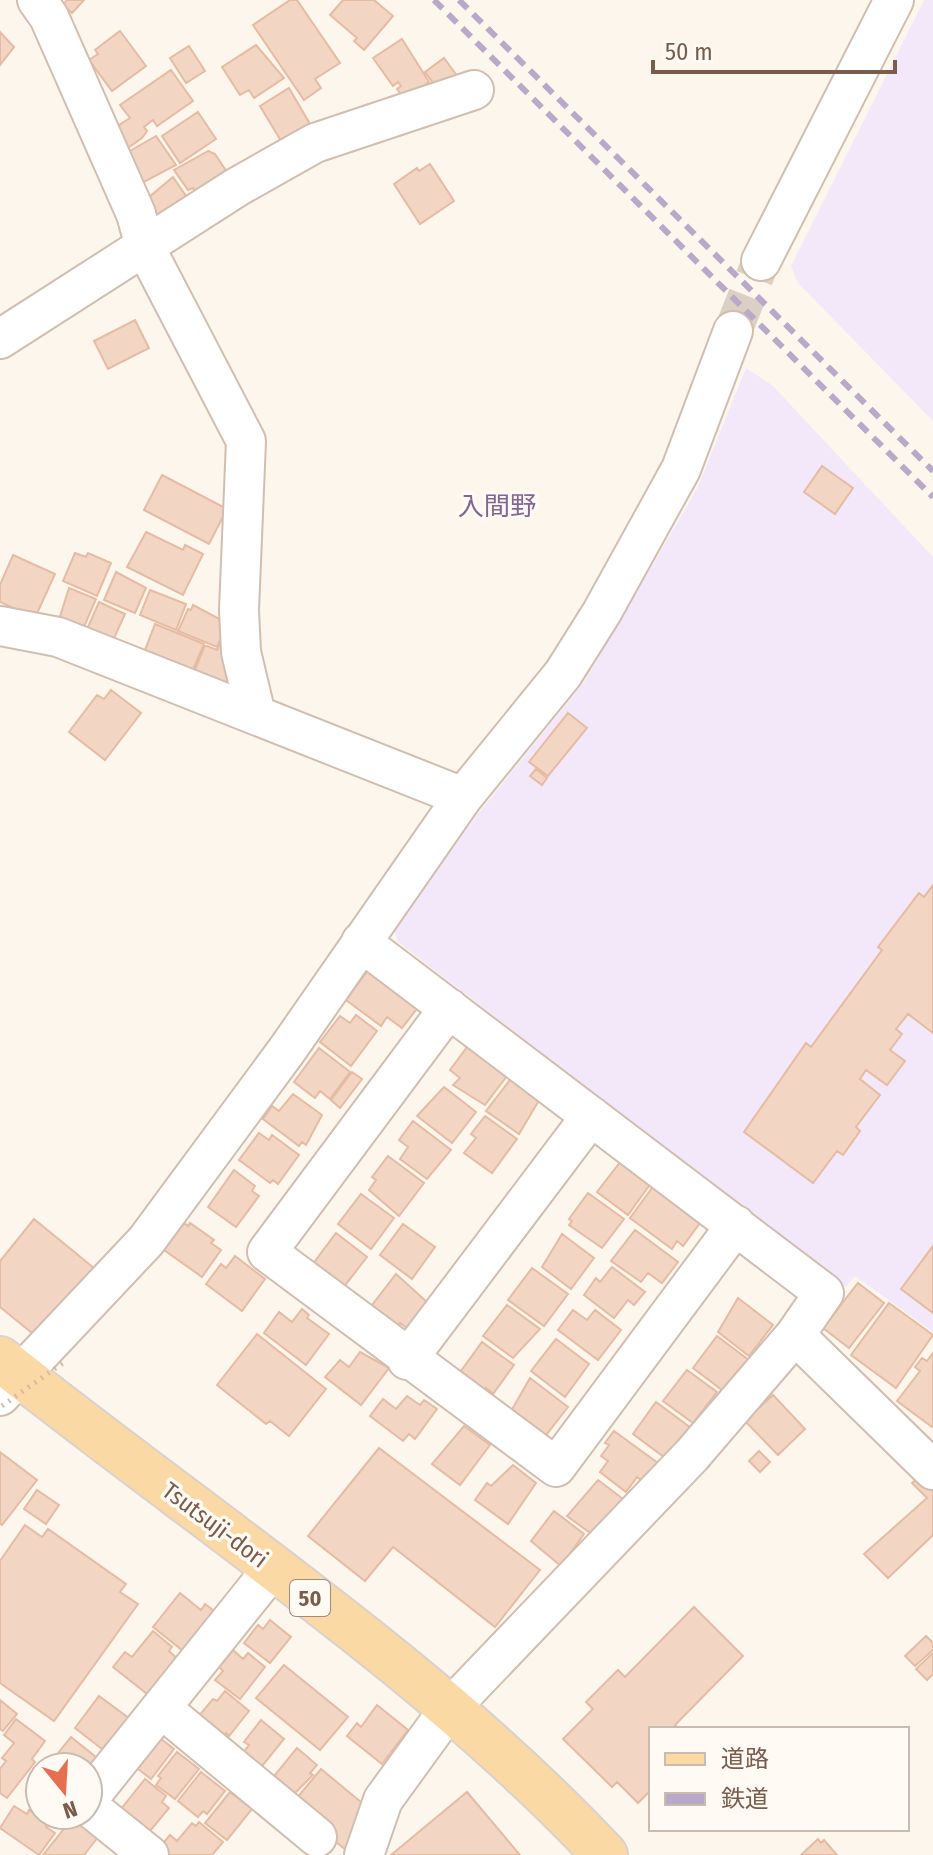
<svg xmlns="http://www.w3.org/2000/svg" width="933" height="1855" font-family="'Fira Sans Condensed','Noto Sans JP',sans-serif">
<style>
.education{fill:#f3e8fa}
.building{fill:#f3d5c3;stroke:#e6bba3;stroke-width:2}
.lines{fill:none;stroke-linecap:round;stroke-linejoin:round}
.minor-tunnel{stroke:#dcd0c4;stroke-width:38;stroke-dasharray:38 19;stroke-linecap:butt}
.minor-casing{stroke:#d1beb0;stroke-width:42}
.major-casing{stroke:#dad1cd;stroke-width:48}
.minor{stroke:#fff;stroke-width:38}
.major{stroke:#fbd9a5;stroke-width:44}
.rail{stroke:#b9a8c9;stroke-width:6;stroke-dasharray:12 8;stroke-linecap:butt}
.path-bridge{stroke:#d9b8a5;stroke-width:5;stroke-dasharray:2 6;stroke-linecap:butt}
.labels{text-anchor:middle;stroke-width:7;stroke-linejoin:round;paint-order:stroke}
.shield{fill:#fffaf3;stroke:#a28b7f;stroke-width:2}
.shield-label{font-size:22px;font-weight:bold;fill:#7a5c4d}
.street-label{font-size:24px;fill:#7a5c4d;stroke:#fffaf3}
.neighbourhood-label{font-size:26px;fill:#846695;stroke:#fffaf3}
</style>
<rect width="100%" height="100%" fill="#fdf6ec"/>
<path class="education" d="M924,0H933V421L798,283L791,266Z
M746,368L772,385L933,557V1332L855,1276L846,1287L398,942L394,930L477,815L584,682L697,489Z"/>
<path class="building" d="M67,0H84L72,13L63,5Z
M290,0H297L340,63L315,79L321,88L304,100L253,25Z
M343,0H374L393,16L364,50L354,41L357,38L330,15Z
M120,31L146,66L112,91L89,60L98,54L95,50Z
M0,32L14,47L0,65Z
M402,39L429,82L405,100L397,89L401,86L398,82L393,86L373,58Z
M256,45L284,78L254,98L249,90L240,95L222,67Z
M189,46L205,71L186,83L170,58Z
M444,58L458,77L439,91L425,72Z
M171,70L193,101L157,126L153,120L144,127L147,131L142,138L125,150L111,130L130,118L120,105Z
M289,88L310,124L281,141L260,106Z
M198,112L216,139L180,163L162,136Z
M156,136L176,165L142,183L123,155Z
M208,151L215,154L231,178L200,199L193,188L188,190L174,170Z
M430,164L454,201L420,224L394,184L417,168L419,171Z
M173,177L193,206L160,228L142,203Z
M135,320L149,348L108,369L94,341Z
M822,466L853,488L835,514L804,492Z
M162,475L227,509L209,544L144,510Z
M146,532L183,550L185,545L203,554L183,595L127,567Z
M75,553L86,557L88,553L111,563L97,596L63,581Z
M13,555L55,574L35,618L0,602V585Z
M116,572L146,588L135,613L104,600Z
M69,588L96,599L80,636L57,626Z
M150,590L186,604L176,630L140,615Z
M99,602L125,614L110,647L84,636Z
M193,605L227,623L217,647L178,631L188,609L191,610Z
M155,624L204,644L191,674L145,650Z
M225,632L230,694L192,677L205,645L217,650Z
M111,690L141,713L105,760L69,732L97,695L104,699Z
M568,713L587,728L548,776L529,762Z
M536,769L547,778L542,785L530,776Z
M933,885V1033L908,1014L896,1029L902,1034L890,1050L905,1061L887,1085L866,1070L860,1079L880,1095L856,1127L860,1131L843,1155L837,1151L813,1183L744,1132L806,1043L811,1047L882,950L878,947L919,893L924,897Z
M369,969L419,1006L402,1028L387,1017L381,1026L346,1000Z
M356,1015L377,1031L351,1066L320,1042L340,1016L350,1023Z
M470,1043L507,1076L485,1105L453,1085L460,1078L450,1070Z
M319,1048L350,1072L330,1099L320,1091L315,1098L294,1082Z
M352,1072L362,1079L340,1108L331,1100Z
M513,1076L541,1097L519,1134L486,1111Z
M444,1087L476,1112L452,1143L417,1116Z
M293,1094L322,1115L306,1145L302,1142L299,1146L263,1119L272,1106L279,1111Z
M485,1116L517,1139L492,1173L464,1153L476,1138L471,1134Z
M413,1121L451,1150L427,1179L400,1159L408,1147L399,1140Z
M259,1133L269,1140L272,1135L299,1155L278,1184L273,1180L270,1183L239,1160Z
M388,1156L424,1183L399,1216L369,1190L376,1180L372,1177Z
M621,1161L651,1183L628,1215L597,1192Z
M234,1170L255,1186L252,1191L259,1196L236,1227L208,1207Z
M655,1184L686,1207L684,1211L700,1223L683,1246L677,1241L672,1249L630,1218Z
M588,1193L624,1219L602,1248L569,1225L572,1221L569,1219Z
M361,1194L394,1218L371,1249L338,1224Z
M34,1219L100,1273L38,1338L0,1307V1261Z
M184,1223L188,1226L190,1223L214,1240L211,1243L221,1250L202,1277L164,1250Z
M403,1224L435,1247L412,1279L380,1255Z
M635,1230L678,1262L662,1283L648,1273L641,1282L611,1261Z
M336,1233L367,1257L343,1288L312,1265Z
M562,1234L594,1258L571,1289L542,1267Z
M933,1246V1313L901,1289Z
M235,1256L265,1279L242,1311L206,1284L221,1264L226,1268Z
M612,1267L645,1292L634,1305L628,1300L614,1318L584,1295L596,1278L600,1282Z
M532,1268L568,1294L544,1326L508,1300Z
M396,1274L427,1302L407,1328L400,1323L396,1329L369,1309Z
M858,1283L884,1303L849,1348L823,1328Z
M738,1298L773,1325L749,1356L718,1332Z
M889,1303L933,1335L896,1388L851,1355Z
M507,1305L540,1329L513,1358L483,1336Z
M302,1309L309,1315L307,1318L329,1334L306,1365L264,1333L279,1312L292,1322Z
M573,1310L587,1320L595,1310L621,1330L598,1360L558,1330Z
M257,1334L326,1389L289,1436L270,1421L266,1424L217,1385Z
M717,1336L750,1361L726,1393L693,1368Z
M556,1339L589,1364L565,1397L531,1371Z
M482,1342L514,1365L493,1394L486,1388L481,1395L458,1375Z
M360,1352L389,1368L361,1405L325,1377L340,1360L349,1367Z
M933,1353V1426L932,1427L897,1401L920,1371L915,1367L922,1358L927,1361Z
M687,1370L717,1392L693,1423L663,1401Z
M530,1378L568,1407L543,1439L510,1413Z
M773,1395L805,1429L778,1455L745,1421Z
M407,1396L420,1405L424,1400L437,1409L415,1439L409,1434L403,1441L370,1416L383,1399L396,1409Z
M656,1402L691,1428L668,1460L633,1434Z
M464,1426L490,1445L460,1485L432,1464Z
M614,1431L662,1466L647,1485L637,1477L626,1492L600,1472L608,1461L601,1456L609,1445L605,1443Z
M379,1448L540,1570L495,1627L393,1547L365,1581L308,1536Z
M759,1451L770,1462L760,1472L749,1461Z
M0,1452L37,1480L2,1525L0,1523Z
M513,1465L536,1483L508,1524L475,1500L487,1483L491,1486Z
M924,1472L933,1482V1535L888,1578L864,1554L927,1498L912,1483Z
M598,1480L623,1499L597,1538L567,1516Z
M37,1490L59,1505L46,1524L24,1509Z
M554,1511L584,1534L561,1566L531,1541Z
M25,1525L42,1537L48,1529L126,1584L120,1592L138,1604L54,1721L0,1683V1561Z
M180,1593L201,1610L205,1604L218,1614L187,1654L153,1627Z
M694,1607L743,1656L675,1725L679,1729H651V1790L638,1803L617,1782L612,1787L563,1739L593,1709L586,1702L618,1670L625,1677Z
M270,1620L291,1637L270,1663L244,1643L258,1625L263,1629Z
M153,1631L172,1647L169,1651L180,1661L151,1697L113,1667L125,1652L132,1657Z
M926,1636L933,1643V1650L915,1666L905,1656Z
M233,1650L243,1659L248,1653L265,1667L240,1699L215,1680L223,1671L219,1667Z
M933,1653V1674L927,1680L916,1669Z
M284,1665L348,1717L320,1750L256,1698Z
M225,1691L249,1711L229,1736L226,1733L222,1737L192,1724L213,1699L217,1701Z
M99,1696L130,1719L102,1749L75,1728Z
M0,1700L17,1714L3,1731L0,1729Z
M377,1705L408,1730L382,1764L347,1736L357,1723L361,1727Z
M16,1719L45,1741L32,1759L35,1762L7,1798L0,1793V1769L6,1761L2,1758L14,1743L4,1735Z
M261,1720L284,1739L254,1776L236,1762L249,1745L244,1742Z
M151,1731L174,1749L151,1779L128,1761Z
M71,1737L97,1758L88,1769L47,1767Z
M297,1748L317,1765L310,1773L313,1775L288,1800L266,1786Z
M177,1752L199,1769L175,1799L156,1785L161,1778L158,1776Z
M321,1769L367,1807L352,1855L291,1805Z
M201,1772L225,1791L207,1814L203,1811L198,1817L178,1801Z
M145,1779L166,1796L162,1802L169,1808L145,1837L117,1814Z
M230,1792L252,1809L227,1840L205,1823Z
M467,1792L520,1855H391Z
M14,1806L27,1814L29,1810L48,1823L46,1827L55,1833L39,1855L0,1828Z
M75,1815L102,1832L84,1855H43Z
M199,1822L223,1842L212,1855H168L159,1848L170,1835L177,1841L192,1823L196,1826Z
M818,1839L821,1843L824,1840L837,1855H801Z"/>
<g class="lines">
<path class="minor-tunnel" d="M733,331L761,261"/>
<g class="minor-casing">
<path id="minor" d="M37,0L49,17L136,214L145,247L246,441L239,610L241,652L256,715
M761,261L894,0
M0,339L237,187L315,143L474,90
M0,626L58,637L463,797
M361,942L824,1293L795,1335L692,1455L449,1709L383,1800L364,1855
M449,1008L267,1252L556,1467L736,1225
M795,1335L933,1470
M407,1360L591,1116
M0,1396L146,1241L287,1050L463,797L563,674L602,612L681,469L733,331
M161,1708L317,1837
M88,1799L273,1568
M88,1806L149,1855"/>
</g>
<g class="major-casing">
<path id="major" d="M0,1359C201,1519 430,1668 605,1855"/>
</g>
<use href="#minor" class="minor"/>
<use href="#major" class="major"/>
<path class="rail" d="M434,0L933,497
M459,0L933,471"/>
<path class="path-bridge" d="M2,1406L67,1360"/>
</g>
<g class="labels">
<rect class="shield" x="290" y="1580" width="40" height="36" rx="6"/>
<g class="shield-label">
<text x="310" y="1606">50</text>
</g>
<g class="street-label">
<text transform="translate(215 1525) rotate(37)" y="8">Tsutsuji-dori</text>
</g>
<g class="neighbourhood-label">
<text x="497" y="515">入間野</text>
</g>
</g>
<rect x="649" y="1727" width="260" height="104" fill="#fffaf3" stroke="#cabbb1" stroke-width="2"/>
<rect x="665" y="1753" width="40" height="12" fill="#fbd9a5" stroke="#cabbb1" stroke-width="2"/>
<text x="721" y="1767" font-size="24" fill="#7a5c4d">道路</text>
<rect x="665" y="1793" width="40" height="12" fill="#b9a8c9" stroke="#cabbb1" stroke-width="2"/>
<text x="721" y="1807" font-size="24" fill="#7a5c4d">鉄道</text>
<g transform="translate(64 1791) rotate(162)"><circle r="38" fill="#fffaf3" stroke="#cabbb1" stroke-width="2"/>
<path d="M0-6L14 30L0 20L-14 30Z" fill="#e76f51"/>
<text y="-12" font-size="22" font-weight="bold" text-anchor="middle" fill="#7a5c4d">N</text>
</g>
<path d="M653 60v12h242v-12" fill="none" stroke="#7a5c4d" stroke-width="4"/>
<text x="665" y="60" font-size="24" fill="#7a5c4d" stroke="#fffaf3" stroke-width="6" paint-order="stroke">50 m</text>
</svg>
